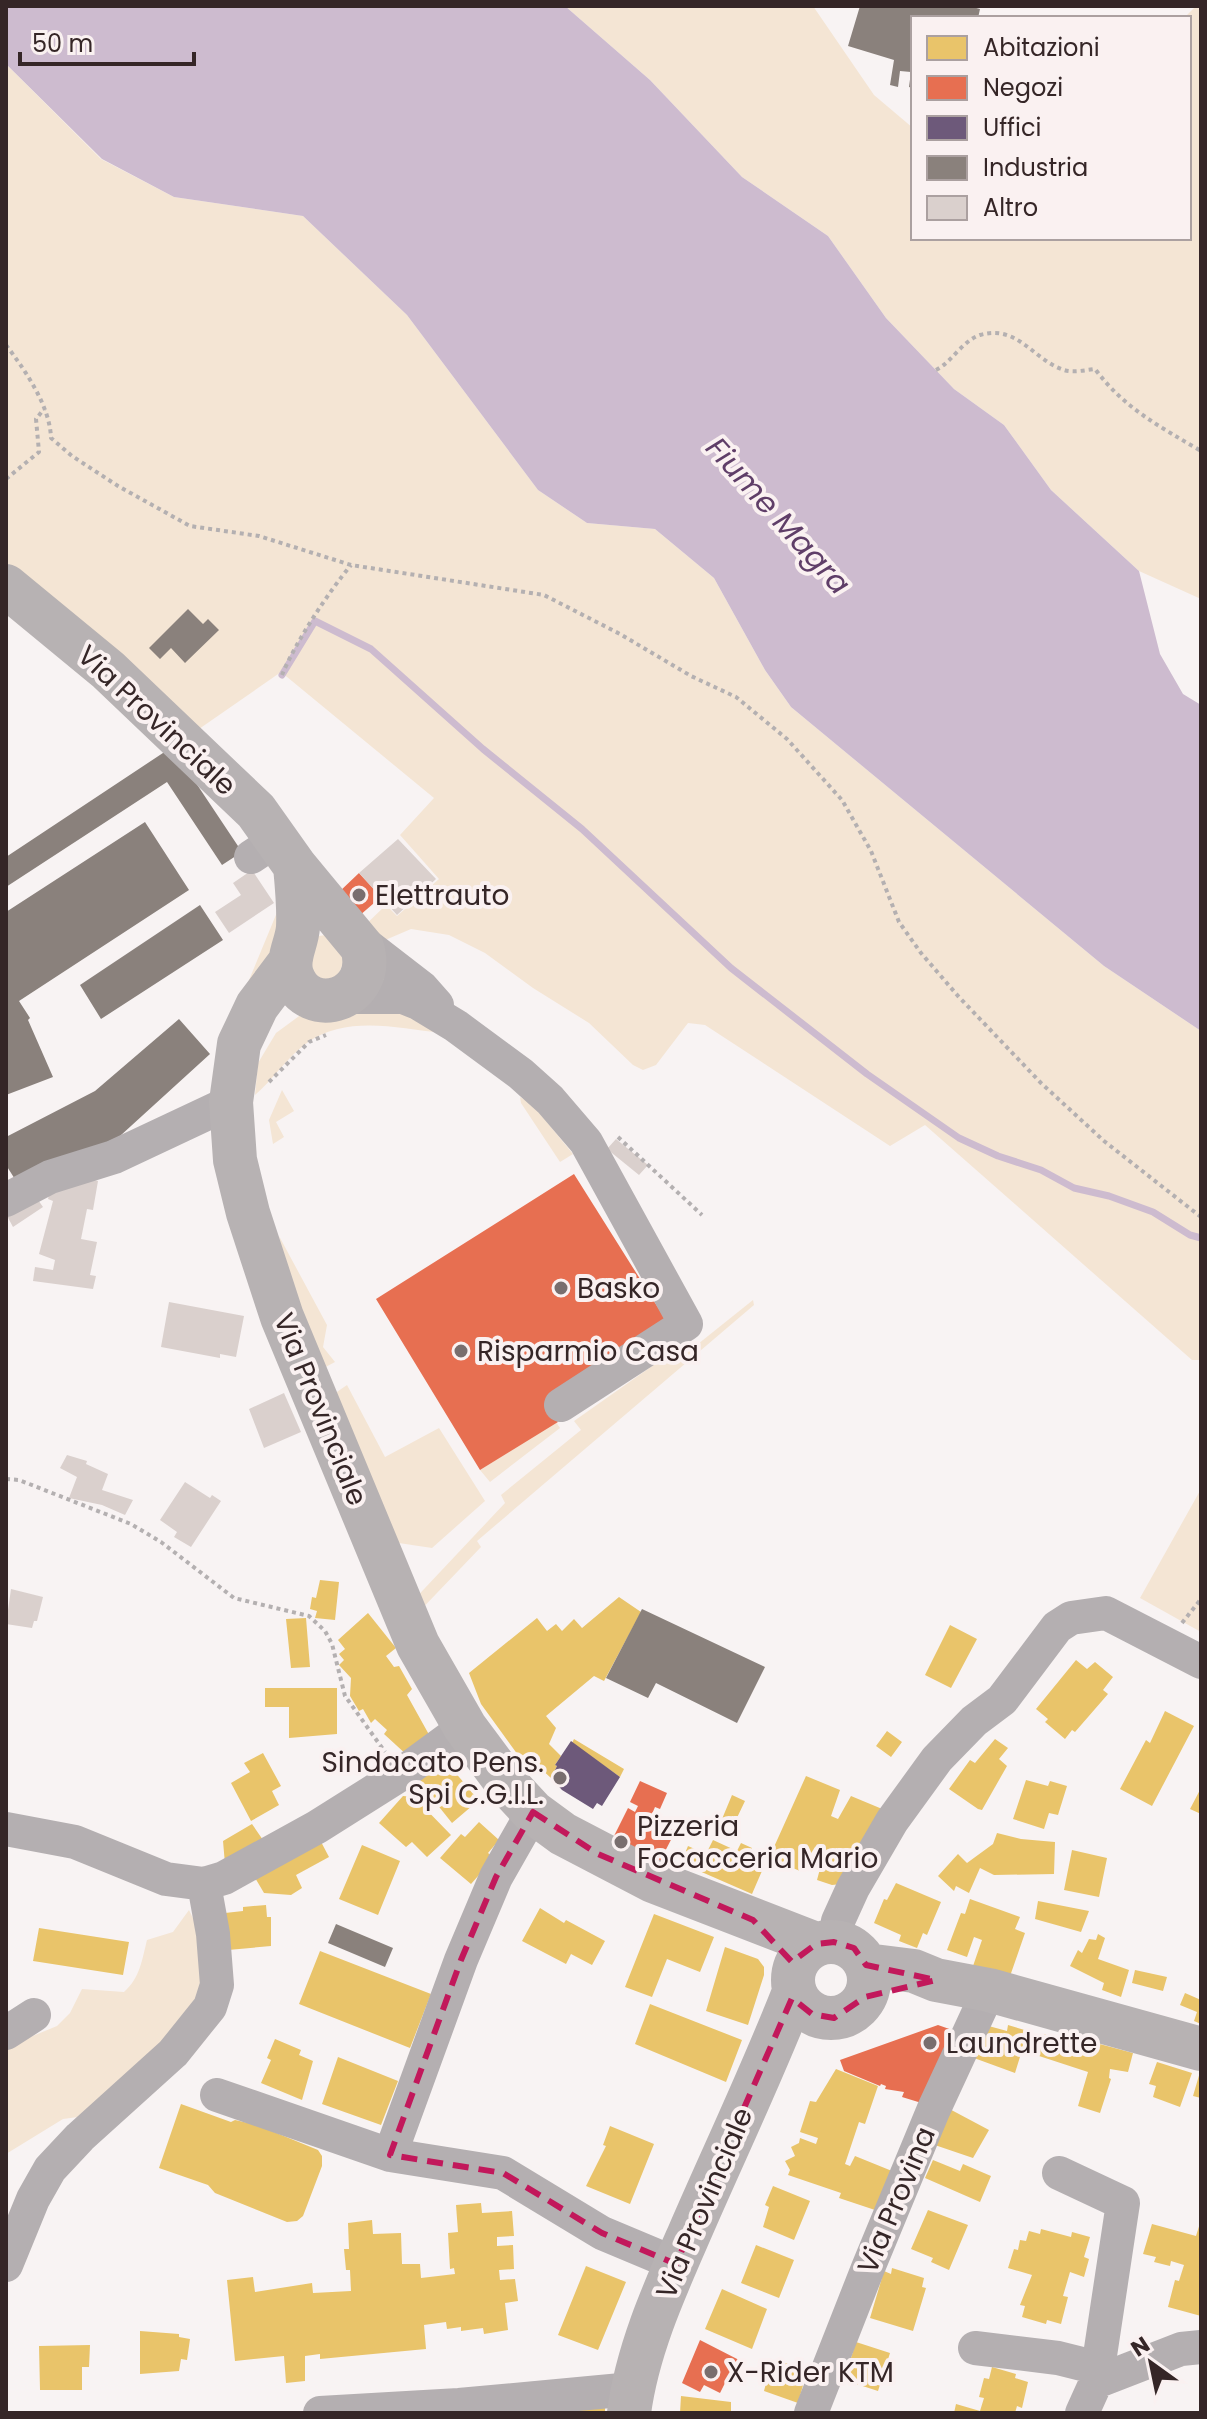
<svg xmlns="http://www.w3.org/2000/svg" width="1207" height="2419" font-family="Poppins,sans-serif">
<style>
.green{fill:#f4e5d4}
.water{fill:#cdbbcf}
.homes{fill:#e9c46a}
.shops{fill:#e76f51}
.offices{fill:#6d597a}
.industry{fill:#8a817c}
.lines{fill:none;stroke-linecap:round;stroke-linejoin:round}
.stream{stroke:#cdbbcf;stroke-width:7}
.building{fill:#dad0cd}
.path{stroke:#b4b0b1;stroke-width:4;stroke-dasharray:4 4;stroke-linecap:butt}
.minor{stroke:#b4afb1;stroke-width:34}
.major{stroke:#b7b2b3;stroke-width:44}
.marked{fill:none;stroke:#c2185b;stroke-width:6;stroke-dasharray:16 10;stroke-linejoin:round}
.poi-dot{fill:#796e6e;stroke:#faf1f1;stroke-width:3}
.labels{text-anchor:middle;stroke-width:8;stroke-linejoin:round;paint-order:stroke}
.street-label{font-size:28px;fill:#352627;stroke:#faf1f1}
.poi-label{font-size:28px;fill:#352627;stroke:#faf1f1;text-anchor:start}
.water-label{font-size:30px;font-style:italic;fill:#5f3e68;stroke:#faf1f1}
</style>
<rect width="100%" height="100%" fill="#f8f3f3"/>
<path class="green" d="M565,6H813L874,95L913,128V238H1189V18H1184L1196,6H1201V599L1139,571L1051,490L1004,425L954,389L886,318L828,236L742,177L650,80Z
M6,64L101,159L174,197L303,216L407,315L538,490L587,523L655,529L714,578L765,670L791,707L1104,966L1201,1031V1360H1192L925,1125L890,1146L705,1025L688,1023L656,1065L643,1070L633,1065L589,1023L533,988L485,953L449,935L411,929L376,944L359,931L386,905L397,916L439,879L400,835L434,798L281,672L199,729L6,562Z
M278,910L290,916L230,1026Z
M327,935L350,945L332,992L298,962L318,936Z
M407,1009L441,1033C397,1028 346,1015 307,1043C287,1057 272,1081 255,1095L258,1063L276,1033L306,1011Z
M282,1090L294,1111L276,1122L284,1137L273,1144L269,1120Z
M520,1097L533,1105L573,1154L560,1162L521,1103Z
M279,1236L327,1325L323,1347L335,1362L320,1370L285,1263Z
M753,1300L754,1305L477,1541L481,1547L414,1617L409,1605L505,1503L501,1495L581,1430L574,1421L682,1345L688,1352Z
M347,1385L385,1457L439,1428L485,1501L432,1548L392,1542L331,1396Z
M556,1422L560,1428L490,1482L480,1470Z
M1201,1489V1632L1140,1598Z
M189,1910L200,1933L204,1978L193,2015L85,2116L63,2119L6,2154V2047L57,2026L70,2013L82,1989L124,1992C140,1978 142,1960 147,1940L173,1932Z"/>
<path class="water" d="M6,6H565L650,80L742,177L828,236L886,318L954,389L1004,425L1051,490L1139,571L1160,654L1183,694L1201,705V1031L1104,966L791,707L765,670L714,578L655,529L587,523L538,490L407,315L303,216L174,197L102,159L6,64Z"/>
<path class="homes" d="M320,1580L339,1582L335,1620L315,1618L317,1611L310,1609L312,1597L316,1598Z
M619,1597L641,1612L604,1681L594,1676L546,1716L556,1728L549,1744L561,1756L555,1765L557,1766L551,1778L529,1758L523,1762L481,1704L469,1673L537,1618L547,1631L556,1624L562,1631L574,1619L582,1628Z
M368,1613L396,1648L386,1656L394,1667L399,1666L412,1689L407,1695L432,1740L408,1756L384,1734L387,1730L375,1719L371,1723L363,1709L359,1711L350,1696L351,1678L339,1665L344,1660L339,1654L345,1649L338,1640Z
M306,1618L310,1667L291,1668L286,1619Z
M950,1625L977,1639L951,1688L925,1675Z
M1076,1660L1087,1669L1095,1662L1113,1677L1103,1690L1108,1694L1075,1732L1072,1730L1065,1739L1045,1722L1048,1719L1036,1709Z
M265,1688H337V1734L289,1738V1707H265Z
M1165,1711L1194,1726L1152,1806L1120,1789L1146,1740L1150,1743Z
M887,1731L902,1742L891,1757L876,1746Z
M574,1739L624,1769L620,1777L572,1743Z
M995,1739L1008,1748L999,1759L1007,1766L982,1810L978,1809L949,1789L970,1760L975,1763Z
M263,1753L281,1786L272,1791L279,1805L251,1821L231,1783L250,1772L244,1763Z
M446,1762L479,1800L452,1823L428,1793L425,1796L415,1784Z
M806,1776L840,1790L831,1816L838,1819L851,1796L887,1811L851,1883L832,1885L817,1880L825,1850L815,1847L800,1871L769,1858Z
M1026,1780L1048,1786L1050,1781L1067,1786L1058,1815L1049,1813L1044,1829L1013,1819Z
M1201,1788V1814L1190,1809Z
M732,1795L745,1801L734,1824L722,1819Z
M403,1796L414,1797L451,1835L427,1857L412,1842L406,1847L379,1823Z
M479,1822L499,1840L488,1853L494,1858L471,1884L440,1858L461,1834L465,1837Z
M252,1824L263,1840L225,1864L223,1841Z
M997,1833L1021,1839L1055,1842L1054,1874L994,1875L980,1868L969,1893L956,1886L954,1891L938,1876L958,1854L967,1863L993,1844Z
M319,1838L329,1857L296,1875L302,1888L291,1895L264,1893L254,1876Z
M713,1840L737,1851L741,1843L752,1848L750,1855L765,1864L752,1894L681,1863L688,1846L706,1854Z
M362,1845L400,1861L378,1915L339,1899Z
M1072,1850L1107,1858L1099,1897L1064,1890Z
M896,1883L941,1902L927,1935L923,1933L917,1948L899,1941L901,1935L874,1923L884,1899L887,1900Z
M970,1899L1020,1917L1015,1929L1025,1933L1009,1979L973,1966L982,1940L974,1937L967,1957L947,1950L961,1913L965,1914Z
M1038,1901L1089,1911L1081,1932L1035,1919Z
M266,1905L267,1917H271V1946L228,1950L225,1913L243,1911V1907Z
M540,1908L564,1923L566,1920L605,1941L592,1965L571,1954L566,1964L522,1941Z
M654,1914L714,1937L700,1972L667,1959L652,1997L625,1987Z
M39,1928L129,1942L123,1975L33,1961Z
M1098,1934L1105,1938L1098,1959L1129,1970L1121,1997L1102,1990L1104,1983L1070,1966L1078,1950L1082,1953L1089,1939L1096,1940Z
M725,1947L758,1959L764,1967V1975L748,2025L706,2011Z
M320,1951L431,1994L410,2048L299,2004Z
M1135,1970L1167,1977L1163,1991L1132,1983Z
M1185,1993L1201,2000V2024L1194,2021L1197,2012L1180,2005Z
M650,2004L742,2040L726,2082L635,2044Z
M985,2025L1007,2031L1008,2025L1028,2031L1015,2073L974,2058Z
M1044,2034L1069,2040L1070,2036L1133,2053L1128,2072L1110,2069L1109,2078L1111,2079L1100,2113L1078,2106L1088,2072L1036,2055Z
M275,2039L301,2050L299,2055L313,2061L302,2100L261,2083L271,2060L267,2058Z
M338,2057L398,2081L381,2125L322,2104Z
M1157,2062L1192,2073L1180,2107L1153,2097L1156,2086L1149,2084Z
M836,2069L878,2086L865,2124L859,2122L845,2164L850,2166L855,2156L892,2171L878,2211L839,2198L841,2193L788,2175L790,2170L785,2161L795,2156L791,2147L799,2143L800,2138L816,2144L818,2138L800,2132L810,2101L816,2102Z
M1200,2072H1201V2098L1193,2096Z
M181,2104L231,2122L235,2120L257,2125L318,2150L322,2156V2166L303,2216L297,2221L287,2222L215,2193L208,2185L159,2168Z
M942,2105L989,2130L973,2158L926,2142Z
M610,2126L654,2144L630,2204L586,2186L606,2146L603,2145Z
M933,2160L960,2171L963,2164L991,2176L980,2202L925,2178Z
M773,2186L810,2201L794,2240L763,2227L769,2207L765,2205Z
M481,2203L482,2213L512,2211L514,2236L497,2237V2246L513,2245L514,2269L499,2270L500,2280L515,2279L518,2301L505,2303L508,2330L484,2334L483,2328L461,2331V2327L447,2329L446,2322L424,2325L426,2349L320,2359V2354L305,2356V2381L286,2383L284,2356L235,2361L227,2280L253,2277L255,2292L312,2283L313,2293L351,2291L350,2270H346L344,2249H349L348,2223L372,2220L373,2234L401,2233L402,2264H420L421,2278L455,2274L454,2268L450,2269L448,2233L458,2232L456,2205Z
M928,2210L968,2225L949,2270L931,2262L933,2258L911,2249Z
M1201,2220V2316L1168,2307L1175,2280L1179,2281L1184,2265L1171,2261L1170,2266L1154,2262L1156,2257L1143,2254L1152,2224L1196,2236Z
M1041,2229L1071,2237L1072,2232L1090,2237L1084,2257L1089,2259L1084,2277L1070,2272L1063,2296L1068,2297L1061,2324L1047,2320L1046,2324L1022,2317L1025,2306L1020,2305L1032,2275L1008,2268L1014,2249L1018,2250L1020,2240L1026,2241L1029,2231L1040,2234Z
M756,2245L794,2260L779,2298L741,2283Z
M586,2266L626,2282L598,2350L558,2335Z
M892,2268L924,2278L922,2287L926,2288L913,2331L870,2318L884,2271L891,2274Z
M722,2289L767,2309L752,2349L705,2329Z
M140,2331L179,2334V2337L190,2339L187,2360L181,2359L179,2371L140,2374Z
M856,2342L890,2353L878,2391L844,2380Z
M90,2345L89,2367H82V2390H40L39,2346Z
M772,2360L808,2368L798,2403L764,2391Z
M992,2367L1016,2374L1015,2378L1028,2382L1022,2408L1017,2406L1015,2413H954L956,2404L980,2411L984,2398L979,2397L984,2378L989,2379Z
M681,2396L731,2402V2413H680Z
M564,2404L605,2408V2413H563Z"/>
<path class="shops" d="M359,873L381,897L359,916L338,893Z
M574,1174L669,1325L546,1402L558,1422L480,1470L376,1299Z
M640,1781L667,1793L660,1809L655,1807L652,1814L675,1832L659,1863L612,1840L628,1808L635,1812L638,1806L630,1802Z
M938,2025L955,2031L928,2105L902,2097L904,2092L885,2089L886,2086L881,2084L880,2086L844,2071L840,2060Z
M700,2340L741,2361L729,2385L725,2383L720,2393L704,2385L700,2392L682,2383Z"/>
<path class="offices" d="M571,1741L620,1777L602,1806L597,1803L593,1809L562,1790L551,1778L557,1766L555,1765Z"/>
<path class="industry" d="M860,6H969L980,9L978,18H913V88L909,87L911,72L900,71L898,87L890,85L894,60L848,46Z
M188,609L203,624L208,619L219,630L185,663L171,648L160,659L149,648Z
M172,747L242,852L222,865L167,782L6,887V857Z
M145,822L189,890L19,1001L30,1018L28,1020L53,1077L6,1095V912Z
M200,905L223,940L101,1019L80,985Z
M179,1019L210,1054L120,1136L18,1184L6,1165V1137L95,1091Z
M642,1609L765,1667L737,1723L656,1683L648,1698L606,1678Z
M336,1924L393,1948L385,1967L328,1943Z"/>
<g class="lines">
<path class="stream" d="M282,675L315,621L371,649L483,749L582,829L731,968L867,1074L959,1138L998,1156L1041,1170L1074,1188L1109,1196L1153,1212L1190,1235L1201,1238"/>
</g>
<path class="building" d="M398,839L436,879L397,915L359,873Z
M252,870L274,903L229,933L215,912L241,895L233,883Z
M616,1139L648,1165L639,1175L607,1149Z
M80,1176L98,1181L93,1210L87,1209L81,1239L97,1242L90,1275L96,1276L93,1289L33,1281L35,1267L53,1270L55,1260L39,1254L53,1201L48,1199L52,1182Z
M34,1194L43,1207L13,1227L6,1214Z
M169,1302L244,1316L236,1357L220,1354V1358L161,1347Z
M284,1393L301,1432L264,1448L249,1409Z
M67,1455L87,1461L86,1464L108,1474L102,1490L133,1500L125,1515L102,1505L69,1498L77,1477L60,1468Z
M185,1482L210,1498L212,1495L221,1501L191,1547L174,1537L177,1532L160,1520Z
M11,1589L43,1597L37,1621H34L32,1628L6,1624Z"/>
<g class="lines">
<path class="path" d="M6,345C25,370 50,406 51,438L72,456L118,486L190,526L259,536L351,565L544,595L620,634L691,676L736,697L787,739L842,800L871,851L899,922L921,953L958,996L1041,1083L1104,1141L1201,1217
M936,370C952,362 962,341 980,335C1018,324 1033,360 1064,370C1073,373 1086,370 1095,369C1125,409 1159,426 1201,451
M6,479L39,452L36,419L44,409
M282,675C296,641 328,593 351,565
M269,1082L309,1042L326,1035
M618,1137L702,1215
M6,1479L19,1480L131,1524L161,1542L234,1598L309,1616L325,1631L332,1644L345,1696L385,1752
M1182,1623L1201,1599"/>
<path class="minor" d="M251,857L278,839
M356,937L422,988L437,1005
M344,997H403L418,1003L456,1026L521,1074L550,1100L586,1142L686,1324L561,1405
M6,1200L50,1177L114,1157L231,1102
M6,1829L75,1842L166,1879L204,1884L224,1878L317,1827L401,1774L465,1727
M834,1942L838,1921L853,1888L892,1821L937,1759L974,1721L1002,1700L1057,1627L1071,1618L1106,1613L1201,1662
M6,2033L34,2015
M217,2095L390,2155L503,2173L602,2233L676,2264
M390,2155L461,1960L496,1877L533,1812
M1059,2173L1123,2203L1096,2382L1082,2413
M6,2265L33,2199L50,2169L80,2137L173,2053L210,2007L217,1985L213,1934L204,1884
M975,2348L1058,2358L1098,2368
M1096,2382L1181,2349L1201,2347
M320,2413L459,2405L632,2389
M811,2413L868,2268L933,2111L989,1990"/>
<path class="major" d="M6,586L108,670L256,811L295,866L362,947C378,999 308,1022 292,975C286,958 297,944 298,927C299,906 297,887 295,866
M290,962L257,1006L239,1044L231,1102L235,1160L248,1213L282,1317L418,1645L465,1727L508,1785L533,1812L563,1834L653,1881L816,1944
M793 1980a38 38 0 1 1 76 0a38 38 0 1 1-76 0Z
M866,1965L914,1971L936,1980L989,1990L1201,2049
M629,2413C637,2351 664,2291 689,2234C724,2153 762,2074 794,1992"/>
</g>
<path class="marked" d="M533,1812L598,1854L753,1920L792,1962L816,1944L834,1942L854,1948L866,1965L936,1980L865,1997L834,2018L812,2014L792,1998L676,2264L602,2233L503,2173L390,2155L461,1960L496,1877Z"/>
<g class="poi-dot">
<circle cx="359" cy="895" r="8"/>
<circle cx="561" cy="1288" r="8"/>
<circle cx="461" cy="1351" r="8"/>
<circle cx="560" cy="1778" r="8"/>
<circle cx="621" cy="1842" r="8"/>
<circle cx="930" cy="2043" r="8"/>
<circle cx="711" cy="2372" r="8"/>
</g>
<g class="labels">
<g class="street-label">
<text transform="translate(157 720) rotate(43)" y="10">Via Provinciale</text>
<text transform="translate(321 1409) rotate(68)" y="10">Via Provinciale</text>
<text transform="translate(896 2200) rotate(-67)" y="10">Via Provina</text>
<text transform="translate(704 2203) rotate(-67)" y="10">Via Provinciale</text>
</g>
<g class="poi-label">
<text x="375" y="905">Elettrauto</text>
<text x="577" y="1298">Basko</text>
<text x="477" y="1361">Risparmio Casa</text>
<text x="544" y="1772" text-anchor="end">Sindacato Pens.<tspan x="544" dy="32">Spi C.G.I.L.</tspan></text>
<text x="637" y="1836">Pizzeria<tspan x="637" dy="32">Focacceria Mario</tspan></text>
<text x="946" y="2053">Laundrette</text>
<text x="727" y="2382">X-Rider KTM</text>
</g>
<g class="water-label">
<text transform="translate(778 516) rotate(48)" y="10">Fiume Magra</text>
</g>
</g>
<rect width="1207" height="2419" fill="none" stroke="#352627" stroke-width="16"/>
<rect x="911" y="16" width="280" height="224" fill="#faf1f1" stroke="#aba0a0" stroke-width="2"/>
<rect x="927" y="36" width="40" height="24" fill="#e9c46a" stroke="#aba0a0" stroke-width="2"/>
<text x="983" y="56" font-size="24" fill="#352627">Abitazioni</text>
<rect x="927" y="76" width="40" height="24" fill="#e76f51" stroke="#aba0a0" stroke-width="2"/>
<text x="983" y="96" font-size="24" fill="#352627">Negozi</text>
<rect x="927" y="116" width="40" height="24" fill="#6d597a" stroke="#aba0a0" stroke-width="2"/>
<text x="983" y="136" font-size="24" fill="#352627">Uffici</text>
<rect x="927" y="156" width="40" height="24" fill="#8a817c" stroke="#aba0a0" stroke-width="2"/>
<text x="983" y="176" font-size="24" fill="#352627">Industria</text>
<rect x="927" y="196" width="40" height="24" fill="#dad0cd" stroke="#aba0a0" stroke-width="2"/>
<text x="983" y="216" font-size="24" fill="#352627">Altro</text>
<g transform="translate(1151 2363) rotate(327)" stroke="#faf1f1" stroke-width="6" paint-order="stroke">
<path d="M0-6L14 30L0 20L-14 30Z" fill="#352627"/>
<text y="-12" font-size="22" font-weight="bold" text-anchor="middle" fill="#352627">N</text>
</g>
<path d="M20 52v12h174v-12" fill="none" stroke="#352627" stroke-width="4"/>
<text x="32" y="52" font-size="24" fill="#352627" stroke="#faf1f1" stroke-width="6" paint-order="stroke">50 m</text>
</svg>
